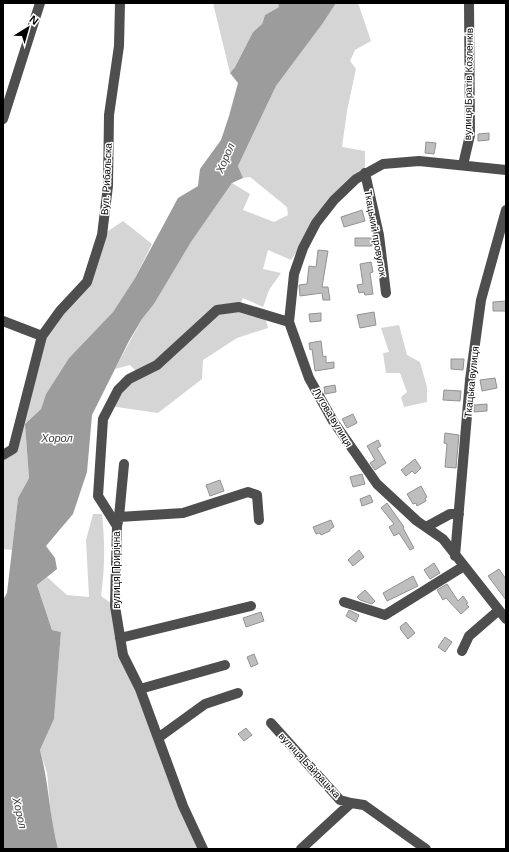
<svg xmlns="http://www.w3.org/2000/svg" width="509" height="852" font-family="Arial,sans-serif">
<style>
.green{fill:#d5d5d5}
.water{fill:#9c9c9c}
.building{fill:#bebebe;stroke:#929292}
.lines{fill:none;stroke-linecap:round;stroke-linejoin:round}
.minor{stroke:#4e4e4e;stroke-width:10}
.labels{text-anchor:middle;stroke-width:3;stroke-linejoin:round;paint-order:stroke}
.street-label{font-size:10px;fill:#000;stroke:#fff}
.water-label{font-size:11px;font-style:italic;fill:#3d3d3d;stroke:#fff}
</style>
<rect width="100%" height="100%" fill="#fff"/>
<path class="green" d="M213,3H278L279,7L265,15L262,24L253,32L235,67L230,73Z
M336,3H358L371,41L355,50L350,61L356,69L347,111L342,147L365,151V173L316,223L291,260L268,250L263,269L281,273L269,290L263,307L243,298L239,307L265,316L268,328L237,338L203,360L202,379L158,413L110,406L139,374L130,365L115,369L142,319L154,304L191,242L232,183L250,194L243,210L274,222L288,215L287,207L250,177L243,178L238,166L276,86L323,23Z
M123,221L152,244L135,278L113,312L69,358L46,394L41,409L25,424L29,478L18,498L12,550L3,549V455L13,449L44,337L87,282L102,235Z
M399,325L407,355L420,362L427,387V402L404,407L401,397L407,392L400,373H386L383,353L389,352L381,328Z
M93,514H102C105,542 105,568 101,596L115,606L123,655L203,849H58L52,827L47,773L40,750L54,719L61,632L52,630L37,585L47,577L67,595L89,597L86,540Z"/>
<path class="water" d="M278,3H336L323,23L276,86L238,166L243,178L232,183L191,242L154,304L142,319L129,341L92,415L87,472L73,514L46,546L55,558L57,569L37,585L52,630L61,632L54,719L40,750C49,783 49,815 58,849H3V600L7,593L18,498L29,478L25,424L41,409L46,394L69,358L113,312L135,278L178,198L198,186L200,169L221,140L229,116L238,83L230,73L235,67L253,32L262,24L265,15L279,7Z"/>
<path class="building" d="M489,133V140L478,141V134Z
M426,142L436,143L434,154L425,153Z
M362,210L365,221L344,227L341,217Z
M355,238H372V246H355Z
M318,250L328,251L322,287H328L330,300H323L322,293L300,296L299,285L307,284L309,266L316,267Z
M371,262L373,272L370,273L373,294L365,295L364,292L359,293L357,285L363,284L360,264Z
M506,301V311H493V302Z
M374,312L376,325L360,328L357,315Z
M321,313V321L310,322L309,314Z
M321,341L323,357L326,356V363L334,362V368L315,371L312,349L310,350L309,343Z
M451,359H464L463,370L451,369Z
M495,378L497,388L482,391L480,380Z
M335,385L336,392L325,394L324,387Z
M444,390L461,391L460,401L443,400Z
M487,404V411L474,412V405Z
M353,414L357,423L347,428L342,419Z
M445,433L459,435L456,468L445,467L447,444L444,443Z
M378,440L381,446L377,448L386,463L375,470L370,463L375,460L367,446Z
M415,459L421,468L415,474L412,471L406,476L401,470Z
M362,474L365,484L353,487L350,477Z
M220,480L224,491L210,496L206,485Z
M421,486L427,497L425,498L426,501L417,506L416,503L413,504L407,494Z
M370,495L373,502L362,506L360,499Z
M387,503L404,527L403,528L414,548L410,550L399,533L394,536L389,527L394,524L381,508Z
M331,520L334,527L330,529V531L321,535L320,533L316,534L313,527Z
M359,550L364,557L353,566L348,560Z
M434,563L440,573L430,579L424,570Z
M499,569L506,579V600L488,576Z
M413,576L418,586L387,601L383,593Z
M447,584L458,601L463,596L468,603L466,604L469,607L461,614L446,598L443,600L437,590Z
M365,590L375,601L372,604L360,600L357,597Z
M349,610L359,615L356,622L346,616Z
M261,612L264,621L246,627L243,618Z
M406,622L415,633L408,639L401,630L400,627Z
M445,637L452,642L445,652L438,647Z
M254,654L258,664L251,667L247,657Z
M246,728L252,735L244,741L238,734Z"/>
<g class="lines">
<path class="minor" d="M3,119L40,3
M463,165L470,135L469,3
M506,170L419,161L383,164L356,179L334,200L316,223L303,248L294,274L289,322L309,378L333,421L377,484L417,521L443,539L506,619
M365,173L379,235L386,293
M3,321L42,336
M3,455L13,449L42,336L60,311L87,282L102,235L108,186L109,115L119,46L120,3
M119,517L124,464
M117,526L119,517L183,513L248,492L257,495L259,520
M428,526L450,514H459
M455,556L470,380L481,300L506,210
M344,602L385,615L464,566
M120,638L251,606
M462,651L469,636L499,610
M140,689L225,665
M271,723L340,800L351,803
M158,738L205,704L238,693
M203,849L183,806L140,689L123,655L115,606L117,526L98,496L103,419L118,390L129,379L157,365L217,310L239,307L289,322
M301,849L351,803L364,805L426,849"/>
</g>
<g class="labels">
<g class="street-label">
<text transform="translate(468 84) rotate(-89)" y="4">вулиця Братів Козленків</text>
<text transform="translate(106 179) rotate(-87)" y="4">Вул. Рибальска</text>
<text transform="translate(376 233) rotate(80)" y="4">Ткацький провулок</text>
<text transform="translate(471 382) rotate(-84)" y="4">Ткацька вулиця</text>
<text transform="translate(333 417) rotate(59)" y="4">Лугова вулиця</text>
<text transform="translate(116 570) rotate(-90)" y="4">вулиця Прирічна</text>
<text transform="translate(310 765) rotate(47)" y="4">вулиця Байрацька</text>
</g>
<g class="water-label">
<text transform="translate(225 158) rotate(-67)" y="4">Хорол</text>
<text x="57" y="442">Хорол</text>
<text transform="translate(20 813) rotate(77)" y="4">Хорол</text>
</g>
</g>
<rect width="509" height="852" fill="none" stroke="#000000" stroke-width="8"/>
<g transform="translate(28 28) rotate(37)" stroke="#ffffff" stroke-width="3" paint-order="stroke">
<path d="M0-3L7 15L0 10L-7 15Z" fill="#000000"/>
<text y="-6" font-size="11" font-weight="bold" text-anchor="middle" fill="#000000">N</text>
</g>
</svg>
